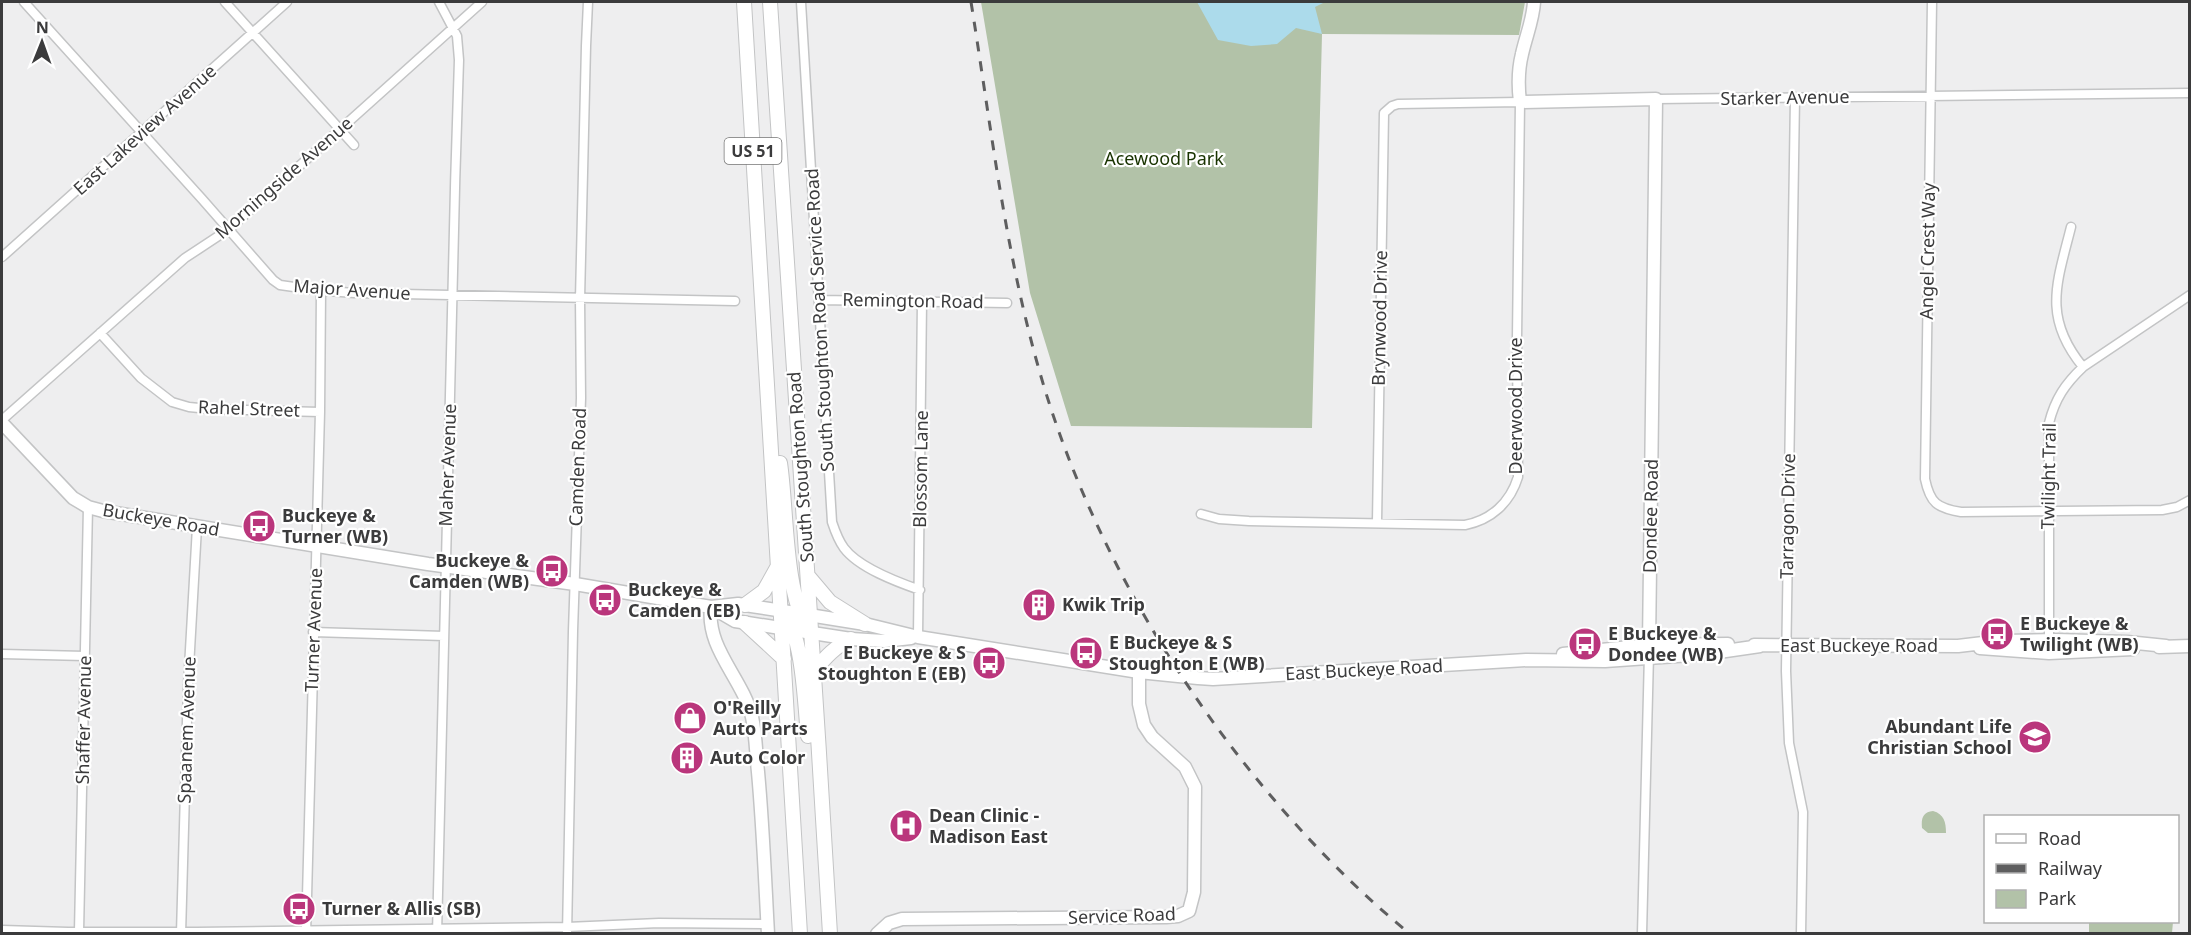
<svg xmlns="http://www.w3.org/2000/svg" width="2191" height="935" font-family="'Noto Sans',sans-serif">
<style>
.green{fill:#b2c2a8}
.water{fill:#acdbeb}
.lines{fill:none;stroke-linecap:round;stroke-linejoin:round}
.street-casing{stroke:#c3c4c5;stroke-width:11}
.secondary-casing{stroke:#c3c4c5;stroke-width:15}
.primary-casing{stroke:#c3c4c5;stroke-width:16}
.street{stroke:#fff;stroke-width:8}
.secondary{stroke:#fff;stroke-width:12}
.primary{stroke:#fff;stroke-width:14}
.rail{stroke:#5e5e5f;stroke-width:3;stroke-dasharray:10 10;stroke-linecap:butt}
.labels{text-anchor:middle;stroke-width:4.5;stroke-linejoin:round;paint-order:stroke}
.shield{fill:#fff;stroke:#767676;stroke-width:1.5}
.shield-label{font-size:16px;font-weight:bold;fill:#3b3b3c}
.street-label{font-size:18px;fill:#3b3b3c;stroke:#fff}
.park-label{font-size:18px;fill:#193300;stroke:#fff}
.poi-label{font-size:18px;font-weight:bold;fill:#3b3b3c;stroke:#fff;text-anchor:start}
</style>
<rect width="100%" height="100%" fill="#eeeeef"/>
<path class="green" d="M981,2H1525L1519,35L1322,34L1312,428L1071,426L1030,293Z
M1933,811C1944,814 1946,822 1946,833H1928L1922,828C1921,818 1923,812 1933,811Z
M2089,922H2173L2172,933H2089Z"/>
<path class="water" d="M1197,2H1325L1315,7L1322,34L1296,28L1277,44L1251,46L1218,40Z"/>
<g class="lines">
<g class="street-casing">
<path id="street" d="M24,2L202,199L273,280L280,285L315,290L354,293L735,301
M225,2L354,145
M801,2L832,522C835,531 838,540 844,548C859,568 897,582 920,590
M1932,2L1925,479C1930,503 1937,508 1961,512L2162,510L2177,507L2190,500
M1795,97L1786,671L1789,743L1803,812L1801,934
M1656,99L2190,93
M2071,227C2057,283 2042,317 2083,367
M2,257L287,2
M820,300L1007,303
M100,333L141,378L172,402L189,407L209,409L320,412
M2,420L185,258L229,229L482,2
M1201,514L1219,519L1249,521L1465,525C1491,520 1510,503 1518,477L1517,338L1520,102L1398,104L1392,106L1384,113L1377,522
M313,632L444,636
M918,637L922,301
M2049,644V423C2055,399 2065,384 2083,367L2190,295
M2,654L85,656
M2,930L68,932H197L567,927L659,923L768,924
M79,932L88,507
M181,934L188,685L197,527
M306,934L320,412L321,291
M437,934C445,642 449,351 459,60L457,36L439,2
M567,934L573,631L581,398L580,299L586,46L588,2
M1642,934L1649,654"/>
</g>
<g class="secondary-casing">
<path id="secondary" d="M1534,2C1533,20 1526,36 1522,54C1518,70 1518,86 1520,102L1656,99L1649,645
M2,423L73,498L88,507L103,511L428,564L575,584L711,607L738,604L809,615L865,624L918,637L1139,672L1198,678L1213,679L1526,660L1605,661L1705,654L1760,646
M711,607C706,649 742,677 752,717C756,735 756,754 758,772C763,826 765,880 768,934
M711,607L735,621L851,639L884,641L911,638
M1754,645L1958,646L2000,641L2056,640L2127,642L2166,646
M2159,647L2190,646
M1980,648L2049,653L2133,649
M1563,654L1649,645L1728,644
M877,934L889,923L902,919L1166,917L1178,916L1189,911L1194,892L1195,787L1185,767L1152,737L1144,725L1139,704V672"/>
</g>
<g class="primary-casing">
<path id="primary" d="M744,2L800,934
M770,2C789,312 812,623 830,934
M780,463C787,509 784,591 808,629
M808,576L830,602L865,624
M745,605L764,591L778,566
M783,612C803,634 805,705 808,736
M745,623L784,659
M813,672C825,658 834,647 851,639"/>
</g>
<use href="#street" class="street"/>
<use href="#secondary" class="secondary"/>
<use href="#primary" class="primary"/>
<path class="rail" d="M971,2C991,126 1005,252 1040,373C1100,583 1241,795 1410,934"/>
</g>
<defs>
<g id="bus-disc" transform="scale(1.725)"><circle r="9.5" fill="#ba367c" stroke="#fff"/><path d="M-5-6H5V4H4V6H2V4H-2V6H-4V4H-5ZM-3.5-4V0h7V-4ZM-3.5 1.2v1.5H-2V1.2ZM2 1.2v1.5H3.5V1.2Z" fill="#fff"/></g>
<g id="building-disc" transform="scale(1.725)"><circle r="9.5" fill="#ba367c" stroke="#fff"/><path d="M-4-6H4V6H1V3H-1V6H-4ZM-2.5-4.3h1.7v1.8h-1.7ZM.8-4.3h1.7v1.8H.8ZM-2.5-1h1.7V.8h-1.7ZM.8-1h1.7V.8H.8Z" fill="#fff"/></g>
<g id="shop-disc" transform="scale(1.725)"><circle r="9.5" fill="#ba367c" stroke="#fff"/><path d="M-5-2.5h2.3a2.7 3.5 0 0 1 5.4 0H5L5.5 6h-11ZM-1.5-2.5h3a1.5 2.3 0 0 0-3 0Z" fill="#fff"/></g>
<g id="school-disc" transform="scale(1.725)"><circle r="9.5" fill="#ba367c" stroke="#fff"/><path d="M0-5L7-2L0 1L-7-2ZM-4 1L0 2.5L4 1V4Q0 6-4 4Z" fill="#fff"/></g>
<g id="hospital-disc" transform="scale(1.725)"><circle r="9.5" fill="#ba367c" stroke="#fff"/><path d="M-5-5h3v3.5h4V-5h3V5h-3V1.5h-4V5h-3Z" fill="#fff"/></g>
</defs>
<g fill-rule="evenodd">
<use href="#bus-disc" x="259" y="526"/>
<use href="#bus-disc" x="552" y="571"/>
<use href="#bus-disc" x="605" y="600"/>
<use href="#building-disc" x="1039" y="605"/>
<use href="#bus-disc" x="1997" y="634"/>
<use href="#bus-disc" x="1585" y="644"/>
<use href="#bus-disc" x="1086" y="653"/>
<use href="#bus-disc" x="989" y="663"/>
<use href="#shop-disc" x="690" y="718"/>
<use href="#school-disc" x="2035" y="737"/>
<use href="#building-disc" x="687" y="758"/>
<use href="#hospital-disc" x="906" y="826"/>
<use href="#bus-disc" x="299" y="909"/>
</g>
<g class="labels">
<rect class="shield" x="724.5" y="138" width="57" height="26" rx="4.5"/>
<g class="shield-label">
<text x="753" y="157">US 51</text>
</g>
<g class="street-label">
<text transform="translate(1785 98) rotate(-1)" y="6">Starker Avenue</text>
<text transform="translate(145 130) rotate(-42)" y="6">East Lakeview Avenue</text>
<text transform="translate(284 178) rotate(-41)" y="6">Morningside Avenue</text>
<text transform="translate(1928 251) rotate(-89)" y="6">Angel Crest Way</text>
<text transform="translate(352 290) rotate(4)" y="6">Major Avenue</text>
<text transform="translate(913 301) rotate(1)" y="6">Remington Road</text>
<text transform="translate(1380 318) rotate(-89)" y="6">Brynwood Drive</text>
<text transform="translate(820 320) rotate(-93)" y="6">South Stoughton Road Service Road</text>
<text transform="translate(1516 406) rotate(-90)" y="6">Deerwood Drive</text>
<text transform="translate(249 409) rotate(2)" y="6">Rahel Street</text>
<text transform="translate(448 465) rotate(-88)" y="6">Maher Avenue</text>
<text transform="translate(578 467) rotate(-88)" y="6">Camden Road</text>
<text transform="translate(801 467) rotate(-94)" y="6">South Stoughton Road</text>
<text transform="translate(921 469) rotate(-89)" y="6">Blossom Lane</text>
<text transform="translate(2049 476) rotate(-89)" y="6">Twilight Trail</text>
<text transform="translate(1651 516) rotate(-89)" y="6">Dondee Road</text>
<text transform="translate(1788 516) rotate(-89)" y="6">Tarragon Drive</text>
<text transform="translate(161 520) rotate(10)" y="6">Buckeye Road</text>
<text transform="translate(314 630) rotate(-88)" y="6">Turner Avenue</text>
<text x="1859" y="652">East Buckeye Road</text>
<text transform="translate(1364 670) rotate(-3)" y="6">East Buckeye Road</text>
<text transform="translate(84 720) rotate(-89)" y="6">Shaffer Avenue</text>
<text transform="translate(187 730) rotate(-88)" y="6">Spaanem Avenue</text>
<text transform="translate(1122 916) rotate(-2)" y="6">Service Road</text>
</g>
<g class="park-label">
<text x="1164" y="165">Acewood Park</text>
</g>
<g class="poi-label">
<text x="282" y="522">Buckeye &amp;<tspan x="282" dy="21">Turner (WB)</tspan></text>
<text x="529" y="567" text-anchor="end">Buckeye &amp;<tspan x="529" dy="21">Camden (WB)</tspan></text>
<text x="628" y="596">Buckeye &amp;<tspan x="628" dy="21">Camden (EB)</tspan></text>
<text x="1062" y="611">Kwik Trip</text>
<text x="2020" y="630">E Buckeye &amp;<tspan x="2020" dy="21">Twilight (WB)</tspan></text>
<text x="1608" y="640">E Buckeye &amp;<tspan x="1608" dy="21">Dondee (WB)</tspan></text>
<text x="1109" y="649">E Buckeye &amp; S<tspan x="1109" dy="21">Stoughton E (WB)</tspan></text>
<text x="966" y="659" text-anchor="end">E Buckeye &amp; S<tspan x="966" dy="21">Stoughton E (EB)</tspan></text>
<text x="713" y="714">O'Reilly<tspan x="713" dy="21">Auto Parts</tspan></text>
<text x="2012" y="733" text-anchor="end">Abundant Life<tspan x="2012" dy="21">Christian School</tspan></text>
<text x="710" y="764">Auto Color</text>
<text x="929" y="822">Dean Clinic -<tspan x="929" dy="21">Madison East</tspan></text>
<text x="322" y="915">Turner &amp; Allis (SB)</text>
</g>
</g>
<rect width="2191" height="935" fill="none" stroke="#3b3b3c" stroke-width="6"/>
<rect x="1984" y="815" width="195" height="108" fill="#ffffff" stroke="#b1b1b1" stroke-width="1.5"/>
<rect x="1996" y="834" width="30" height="9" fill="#ffffff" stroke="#b1b1b1" stroke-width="1.5"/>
<text x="2038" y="845" font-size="18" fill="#3b3b3c">Road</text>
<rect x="1996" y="864" width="30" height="9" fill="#5e5e5f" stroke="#b1b1b1" stroke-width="1.5"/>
<text x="2038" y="875" font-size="18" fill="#3b3b3c">Railway</text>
<rect x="1996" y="890" width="30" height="18" fill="#b2c2a8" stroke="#b1b1b1" stroke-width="1.5"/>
<text x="2038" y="905" font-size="18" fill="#3b3b3c">Park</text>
<g transform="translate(42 42) rotate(1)" stroke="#ffffff" stroke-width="4.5" paint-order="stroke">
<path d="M0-4.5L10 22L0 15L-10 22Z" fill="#3b3b3c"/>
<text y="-9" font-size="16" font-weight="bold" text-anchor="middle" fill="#3b3b3c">N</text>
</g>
</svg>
